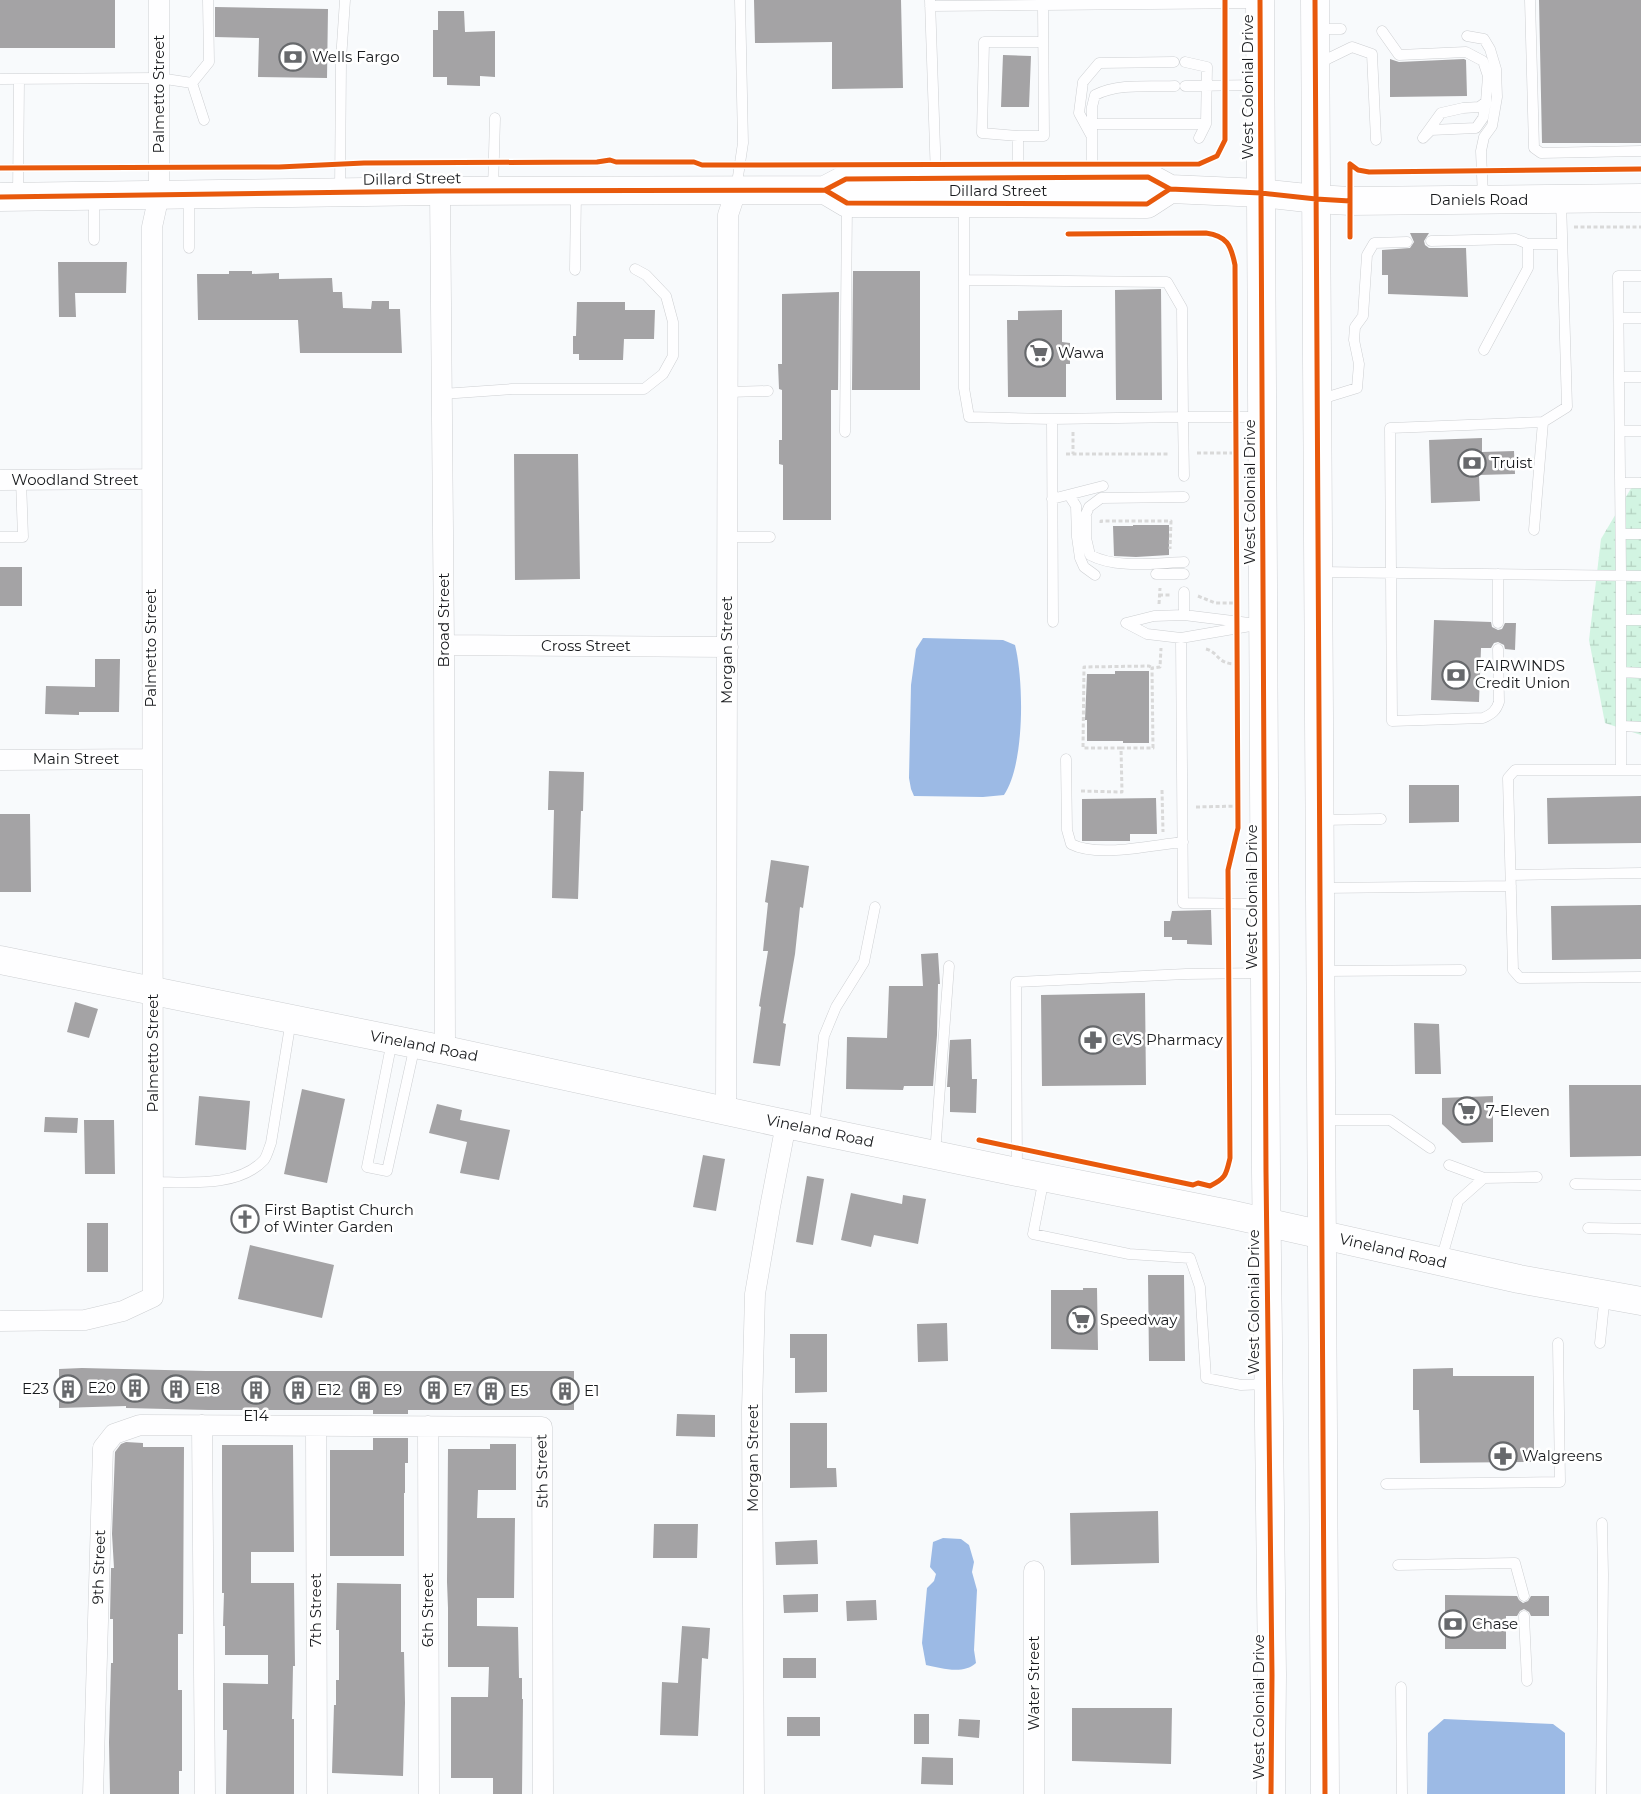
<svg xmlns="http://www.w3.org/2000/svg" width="1641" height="1794" font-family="Montserrat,sans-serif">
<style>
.wetland{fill:url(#wetland-marsh)}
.water{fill:#9cbae5}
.building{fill:#a4a3a5}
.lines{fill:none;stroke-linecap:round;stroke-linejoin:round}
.lane-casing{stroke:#cdcfd2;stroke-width:11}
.street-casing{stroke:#cdcfd2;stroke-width:21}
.secondary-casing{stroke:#cdcfd2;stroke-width:29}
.primary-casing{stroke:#cdcfd2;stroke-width:29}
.highway-casing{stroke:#cdcfd2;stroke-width:29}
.path{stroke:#d9d9d9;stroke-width:3;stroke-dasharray:4 2.5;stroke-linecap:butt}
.lane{stroke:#fefeff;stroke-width:10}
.street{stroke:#fefeff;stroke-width:20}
.secondary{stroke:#fefeff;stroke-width:28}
.primary{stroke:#fefeff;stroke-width:28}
.highway{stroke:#fefeff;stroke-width:28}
.cycleway-casing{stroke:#fff;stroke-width:8}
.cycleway{stroke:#e8590c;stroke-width:5}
.labels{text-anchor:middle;stroke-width:5;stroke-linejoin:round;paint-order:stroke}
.poi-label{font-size:15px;fill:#191b1e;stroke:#fff;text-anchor:start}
.street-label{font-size:15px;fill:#191b1e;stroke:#fff}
</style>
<defs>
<pattern id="wetland-marsh" width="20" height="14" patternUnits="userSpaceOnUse" patternTransform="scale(1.25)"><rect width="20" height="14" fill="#d2f4e2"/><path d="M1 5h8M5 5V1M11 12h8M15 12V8" fill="none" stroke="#b4d1c1"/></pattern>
</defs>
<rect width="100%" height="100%" fill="#f8fafc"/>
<path class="wetland" d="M1641,477V735L1605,723L1589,640L1601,539L1630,490Z"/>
<path class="water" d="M923,638L1003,640L1015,645C1024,681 1025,764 1004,795L983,797L914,796L911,789L909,778L911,685L916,649Z
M943,1538L961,1539L969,1545L974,1562L972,1572L977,1590L974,1650L976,1663C963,1675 941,1668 926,1665L922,1643L927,1588L934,1581L936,1574L930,1567L933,1542Z
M1444,1719L1553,1724L1565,1733V1794H1427L1428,1733Z"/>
<path class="building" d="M0,0H115V48H0Z
M754,0H901L903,88L832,89V42L755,43Z
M1539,0H1641V143H1542Z
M215,7L328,9L327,78L258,77L259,38L215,37Z
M438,11H464L465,32L495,31V77L480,76V86L447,85V77H433V30H438Z
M1003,55L1031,56L1029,107H1001Z
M1390,59L1399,62L1464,59L1466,60L1467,96L1390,97Z
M1410,233H1429L1424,241L1425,245L1429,248H1466L1468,297L1388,294V275H1382V250L1410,248L1414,242Z
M58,262H127L126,293H75L76,317H59Z
M229,271H252V274L279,273V279L332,278L333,292H342L343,308L371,309L372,301H389V309H400L402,353H300L298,320H198L197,274H229Z
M853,271H920V390H852Z
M1161,289L1162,400H1116L1115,290Z
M839,292L838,390H831V520H783V465L779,464V440H782V390L779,389L778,364H782V294Z
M577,302H625V310H655L654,339H624L623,360H579V354H573V336H576Z
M1062,310V342L1070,343V364H1066V397H1008L1007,320H1018V311Z
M1482,438V452L1514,451L1515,474L1479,475L1480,501L1431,503L1429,440Z
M514,454H578L580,579L515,580Z
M1133,525H1169V555L1136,557L1114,556L1113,526H1133Z
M0,567H22V606H0Z
M1434,620L1491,622L1492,627L1498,630L1502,629L1505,623H1516L1515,650L1505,649L1504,645L1498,642L1494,643L1491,648H1481L1479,702L1431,700Z
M95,659H120L119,712H79V715L45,714L46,686L95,687Z
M1115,671H1149V743H1123V741H1087V720H1085L1087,674H1115Z
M549,771L584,772L583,811H581L578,899L552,898L554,810H548Z
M1409,785H1459V822L1409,823Z
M1641,796V843L1548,844L1547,798Z
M1156,798L1157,834H1130V841H1082V799Z
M0,814H30L31,892H0Z
M771,860L809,866L803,908L800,907L795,954L783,1023L786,1024L780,1066L753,1063L761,1007L759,1006L768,951H763L768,903L765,902Z
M1641,905V959L1552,960L1551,906Z
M1211,910L1212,945L1187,944V940H1172V937H1164V921H1170L1172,911Z
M938,953L940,984H938L937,1035L933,1086H904L903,1090L846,1089L847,1037L887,1038L889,986H923L921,954Z
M1145,993L1146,1085L1042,1086L1041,995Z
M75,1002L98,1009L89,1038L67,1032Z
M1414,1023L1439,1024L1441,1074H1415Z
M971,1039L972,1079H977L976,1113L950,1112V1087H947L950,1040Z
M1569,1085H1641V1156L1570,1157Z
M302,1089L345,1099L327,1183L284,1174Z
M199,1096L250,1101L246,1150L195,1145Z
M1493,1096V1142L1462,1143L1442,1124V1098Z
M437,1104L462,1110L460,1120L510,1130L499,1180L460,1173L467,1142L429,1133Z
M45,1117L78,1118L77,1133L44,1132Z
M84,1120H114L115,1174H85Z
M703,1155L725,1159L716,1211L693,1207Z
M807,1176L824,1179L813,1245L796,1242Z
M851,1193L902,1204L903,1195L926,1199L918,1244L874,1235L871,1247L841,1240Z
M87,1223H108V1272H87Z
M250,1245L334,1265L322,1318L238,1299Z
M1148,1275H1184L1185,1361H1149Z
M1083,1288H1097L1098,1350L1051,1349V1290H1083Z
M947,1323L948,1361L918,1362L917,1324Z
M790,1334H827V1392L795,1393V1358H790Z
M82,1368L206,1371H574V1410H408V1414H373V1410H208L126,1408V1406L59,1408V1369Z
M1453,1368V1376H1534V1462L1420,1463L1419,1410H1413V1369Z
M677,1414L715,1415V1437L676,1436Z
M790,1423H827V1468H836L837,1487L790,1488Z
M373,1438H408V1463H405V1493H404V1556H330V1450H373Z
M126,1442L143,1443V1447H184L183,1634H178V1690H182V1771H179V1794H110L109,1742L111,1663H113V1619H110L111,1568H114L112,1534L115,1452L121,1444Z
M490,1444H516V1490H478L477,1518H515L514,1598H477V1626L518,1627L519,1678H522V1699H523L522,1794H493V1778H451V1697H488L489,1667H448V1608L447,1582L448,1449H490Z
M222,1445H293L294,1552H251V1583H294L295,1666H293L292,1719H294V1794H226L227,1730H223V1683L268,1684V1655H225V1626H223L224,1593H222Z
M1158,1511L1159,1563L1071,1565L1070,1513Z
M654,1524H698L697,1558H653Z
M817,1540L818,1564L776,1565L775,1542Z
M337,1583L401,1584V1652H404L405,1703L403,1776L332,1773L334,1705H336V1680H339V1630H336Z
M818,1594V1612L784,1613L783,1595Z
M1445,1595L1517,1596L1519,1600L1523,1603L1528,1601L1531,1596H1549V1616H1531L1529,1612L1524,1609L1520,1611L1517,1616H1506V1649H1445Z
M876,1600L877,1620L847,1621L846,1601Z
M682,1626L710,1628L708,1659L702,1658L698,1736L660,1735L662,1682L678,1683Z
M783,1658H816V1678H783Z
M1072,1708H1172L1171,1764L1072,1761Z
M914,1714H929V1744H914Z
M787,1717H820V1736H787Z
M959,1719L980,1720L979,1738L958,1736Z
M922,1757L953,1758V1785L921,1784Z"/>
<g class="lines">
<g class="lane-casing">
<path id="lane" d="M930,0L936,178
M1530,0L1534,148L1541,153L1641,151
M1043,5L1044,136H1018L982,133L984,42H1043
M930,6L1259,3
M1317,29H1341
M1382,31L1399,55L1466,52L1483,61L1488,76L1486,102L1483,118L1476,128L1431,130L1423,138L1441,113L1463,108L1479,107L1486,102
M1467,36L1484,39L1490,49L1496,69L1497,97L1492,126L1484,137L1481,151L1483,198
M1317,64L1352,47L1372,54L1376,140
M0,79L159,78L192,83L204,120
M192,83L209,62L208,0
M1185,86L1259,85
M1092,124H1206L1207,67L1185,62
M1091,135L1079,113L1083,82L1099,63L1174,62
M1199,138L1206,124
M1092,176V107L1095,95C1119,83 1150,87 1175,86
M1018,177V136
M493,190L495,118
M736,190L743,143L740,0
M340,192L341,60L345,0
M18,195L19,79
M189,195V248
M964,205V388L969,417L1052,419L1053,622
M94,240V196
M1431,241L1516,239L1528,244V268L1484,350
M1528,244H1561
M575,270L576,192
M964,280L1167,282L1182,308L1183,417L1052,419
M1619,318H1641
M1619,377H1641
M728,392L768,391
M442,394L512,389H644L663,374L673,356V322L666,296L646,275L635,269
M1318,400L1357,388L1359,364L1354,340L1355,327L1363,316L1367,255L1374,243L1407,242
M1620,431H1641
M845,432L847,203
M1184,476L1183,417H1261
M1620,483H1641
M1069,495L1076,506L1077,537L1080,558L1084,567L1095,575
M1052,499L1103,486
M1534,530L1543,422
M1621,534H1641
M0,537H23L21,480
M728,537H770
M1184,562C1155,563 1116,569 1090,555L1086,538V514L1089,507L1101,498L1184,497
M1319,572L1641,576
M1156,574H1184
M1498,574V623
M1184,592V615
M1621,620H1641
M1126,623L1147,634L1181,638L1262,624
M1126,623L1154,616L1184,615L1249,623
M1181,638L1183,903L1264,904
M1498,649L1499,702C1496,711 1492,714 1483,718L1392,721L1390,428L1543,422L1567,407L1561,200
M1621,672L1641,673
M1622,726L1641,727
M1066,759L1067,830L1071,844C1098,858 1152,845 1183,842
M1621,770V575L1618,276H1641
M1641,770H1515L1508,778L1513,970L1520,978L1641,977
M1321,820L1381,819
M1511,875L1641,873
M1321,888L1511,886
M1322,971L1461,970
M392,1041L367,1167L387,1171L415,1045
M1322,1120H1390L1430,1148
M814,1129L824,1036L836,1007L864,962L875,907
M935,1154L949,966
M1449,1165L1484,1178L1537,1177
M1017,1170L1016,982L1186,974L1263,973
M1044,1178L1033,1234L1129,1254L1190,1258L1200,1287L1206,1378L1241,1385L1268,1384
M153,1182C187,1182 238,1188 264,1160C267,1156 269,1148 271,1143L291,1020
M1575,1184L1641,1185
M1588,1228L1641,1229
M1441,1260L1458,1201L1484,1178
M1600,1343L1605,1294
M1386,1484L1560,1482L1558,1343
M1398,1565L1515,1563L1524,1596
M1524,1616L1527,1681
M1401,1687L1402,1794
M1601,1794L1603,1574L1602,1523"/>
</g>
<g class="street-casing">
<path id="street" d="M440,191L444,645L445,1050
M0,480L150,479
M444,645L728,647
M0,760L152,759
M726,1111L728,215L736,191
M0,1321L85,1320L123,1311L153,1297C154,941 149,584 152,227L159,195V0
M202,1425L205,1794
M316,1426L317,1794
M428,1426L429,1794
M93,1794L103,1448L114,1434L140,1425L542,1427L543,1794
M754,1794L752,1409L755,1294L770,1207L786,1124
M1034,1794V1571"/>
</g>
<g class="secondary-casing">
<path id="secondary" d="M0,960L445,1050L786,1124L1017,1172L1229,1214L1519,1279L1641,1301"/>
</g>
<g class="primary-casing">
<path id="primary" d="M825,190L847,203L1147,204L1170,189
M0,197L440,191L825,190L846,179L1148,177L1170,189L1261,193L1316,199L1350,201L1641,198"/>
</g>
<g class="highway-casing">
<path id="highway" d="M1260,0L1266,1172L1272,1675L1271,1794
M1315,0L1325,1794"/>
</g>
<path class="path" d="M1574,227H1641
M1073,432V454
M1197,453H1236
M1066,454H1170
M1101,523V521H1171L1170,549
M1159,595H1171
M1198,596L1215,603H1237
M1159,604L1160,588
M1206,649C1220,653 1216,664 1237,664
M1121,748H1083L1084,667L1149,666L1152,668
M1162,790L1163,832
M1081,791L1122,792L1121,748H1153L1152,668L1160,667L1161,648
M1196,807L1238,806"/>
<use href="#lane" class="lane"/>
<use href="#street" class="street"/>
<use href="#secondary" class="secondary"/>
<use href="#primary" class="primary"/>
<use href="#highway" class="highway"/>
<g class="cycleway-casing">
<path id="cycleway" d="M1260,0L1266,1172L1272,1675L1271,1794
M1315,0L1325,1794
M1350,164L1358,170L1369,172L1641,169
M1350,164V237
M0,168L279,167L364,163L597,162L610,160L616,162H694L702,165L1199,164L1217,156L1225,140V0
M825,190L847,203L1147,204L1170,189
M0,197L440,191L825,190L846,179L1148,177L1170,189L1261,193L1316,199L1350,201
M979,1140L1193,1185L1198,1183L1210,1186C1226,1178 1226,1175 1230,1158L1228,870L1238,828L1235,265C1231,245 1227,236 1206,233L1068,234"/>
</g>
<use href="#cycleway" class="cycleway"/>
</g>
<defs>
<g id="bank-ring" transform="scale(1.4375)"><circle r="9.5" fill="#fff" stroke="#67696c" stroke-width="1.5"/><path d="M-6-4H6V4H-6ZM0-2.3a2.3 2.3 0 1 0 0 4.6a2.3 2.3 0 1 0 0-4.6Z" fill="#67696c"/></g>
<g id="supermarket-ring" transform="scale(1.4375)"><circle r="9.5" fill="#fff" stroke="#67696c" stroke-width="1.5"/><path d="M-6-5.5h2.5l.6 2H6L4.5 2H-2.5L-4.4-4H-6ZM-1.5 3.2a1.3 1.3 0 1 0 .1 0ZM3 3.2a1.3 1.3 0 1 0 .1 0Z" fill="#67696c"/></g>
<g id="pharmacy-ring" transform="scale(1.4375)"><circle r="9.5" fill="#fff" stroke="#67696c" stroke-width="1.5"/><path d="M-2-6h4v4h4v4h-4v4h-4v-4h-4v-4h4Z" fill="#67696c"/></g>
<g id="church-ring" transform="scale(1.4375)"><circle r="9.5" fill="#fff" stroke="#67696c" stroke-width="1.5"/><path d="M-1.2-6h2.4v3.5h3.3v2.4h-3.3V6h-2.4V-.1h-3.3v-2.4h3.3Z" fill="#67696c"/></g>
<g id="building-ring" transform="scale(1.4375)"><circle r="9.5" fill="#fff" stroke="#67696c" stroke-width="1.5"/><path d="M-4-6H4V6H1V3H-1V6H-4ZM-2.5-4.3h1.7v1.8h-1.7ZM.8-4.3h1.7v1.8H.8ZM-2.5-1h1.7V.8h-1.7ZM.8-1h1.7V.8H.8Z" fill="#67696c"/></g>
</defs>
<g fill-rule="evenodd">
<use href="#bank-ring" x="293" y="57"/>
<use href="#supermarket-ring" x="1039" y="353"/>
<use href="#bank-ring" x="1472" y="463"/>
<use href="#bank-ring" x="1456" y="675"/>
<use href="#pharmacy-ring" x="1093" y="1040"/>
<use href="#supermarket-ring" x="1467" y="1111"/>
<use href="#church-ring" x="245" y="1219"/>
<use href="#supermarket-ring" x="1081" y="1320"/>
<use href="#building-ring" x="135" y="1388"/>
<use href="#building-ring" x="68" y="1389"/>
<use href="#building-ring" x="176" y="1389"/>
<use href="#building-ring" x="256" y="1390"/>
<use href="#building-ring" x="298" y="1390"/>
<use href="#building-ring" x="364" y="1390"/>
<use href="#building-ring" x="434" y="1390"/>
<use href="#building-ring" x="491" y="1391"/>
<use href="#building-ring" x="565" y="1391"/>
<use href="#pharmacy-ring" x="1503" y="1456"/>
<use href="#bank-ring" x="1453" y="1624"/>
</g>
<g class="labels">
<g class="poi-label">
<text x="312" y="62">Wells Fargo</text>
<text x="1058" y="358">Wawa</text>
<text x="1491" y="468">Truist</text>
<text x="1475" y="671">FAIRWINDS<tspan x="1475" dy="17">Credit Union</tspan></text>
<text x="1112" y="1045">CVS Pharmacy</text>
<text x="1486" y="1116">7-Eleven</text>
<text x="264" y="1215">First Baptist Church<tspan x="264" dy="17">of Winter Garden</tspan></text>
<text x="1100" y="1325">Speedway</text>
<text x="116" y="1393" text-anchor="end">E20</text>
<text x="49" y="1394" text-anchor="end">E23</text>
<text x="195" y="1394">E18</text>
<text x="317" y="1395">E12</text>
<text x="383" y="1395">E9</text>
<text x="453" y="1395">E7</text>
<text x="510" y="1396">E5</text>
<text x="584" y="1396">E1</text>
<text x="256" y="1421" text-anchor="middle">E14</text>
<text x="1522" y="1461">Walgreens</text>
<text x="1472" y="1629">Chase</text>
</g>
<g class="street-label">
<text transform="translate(1248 87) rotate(-90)" y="5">West Colonial Drive</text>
<text transform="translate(159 94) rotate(-90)" y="5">Palmetto Street</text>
<text transform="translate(412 179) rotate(-1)" y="5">Dillard Street</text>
<text x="998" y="196">Dillard Street</text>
<text x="1479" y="205">Daniels Road</text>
<text x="75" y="485">Woodland Street</text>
<text transform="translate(1250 492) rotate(-90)" y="5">West Colonial Drive</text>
<text transform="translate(444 620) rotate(-90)" y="5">Broad Street</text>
<text x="586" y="651">Cross Street</text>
<text transform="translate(151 648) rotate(-90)" y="5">Palmetto Street</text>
<text transform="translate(727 650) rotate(-90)" y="5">Morgan Street</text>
<text x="76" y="764">Main Street</text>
<text transform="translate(1252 897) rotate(-90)" y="5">West Colonial Drive</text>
<text transform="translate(424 1046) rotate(11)" y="5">Vineland Road</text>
<text transform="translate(153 1053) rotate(-90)" y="5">Palmetto Street</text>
<text transform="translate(820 1131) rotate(12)" y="5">Vineland Road</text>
<text transform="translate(1393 1251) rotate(13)" y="5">Vineland Road</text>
<text transform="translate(1254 1302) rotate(-90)" y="5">West Colonial Drive</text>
<text transform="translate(753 1458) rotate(-90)" y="5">Morgan Street</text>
<text transform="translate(542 1471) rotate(-91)" y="5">5th Street</text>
<text transform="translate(99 1567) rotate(-88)" y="5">9th Street</text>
<text transform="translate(316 1610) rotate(-90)" y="5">7th Street</text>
<text transform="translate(428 1610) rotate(-90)" y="5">6th Street</text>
<text transform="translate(1034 1683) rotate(-90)" y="5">Water Street</text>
<text transform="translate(1259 1707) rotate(-90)" y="5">West Colonial Drive</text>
</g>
</g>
</svg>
